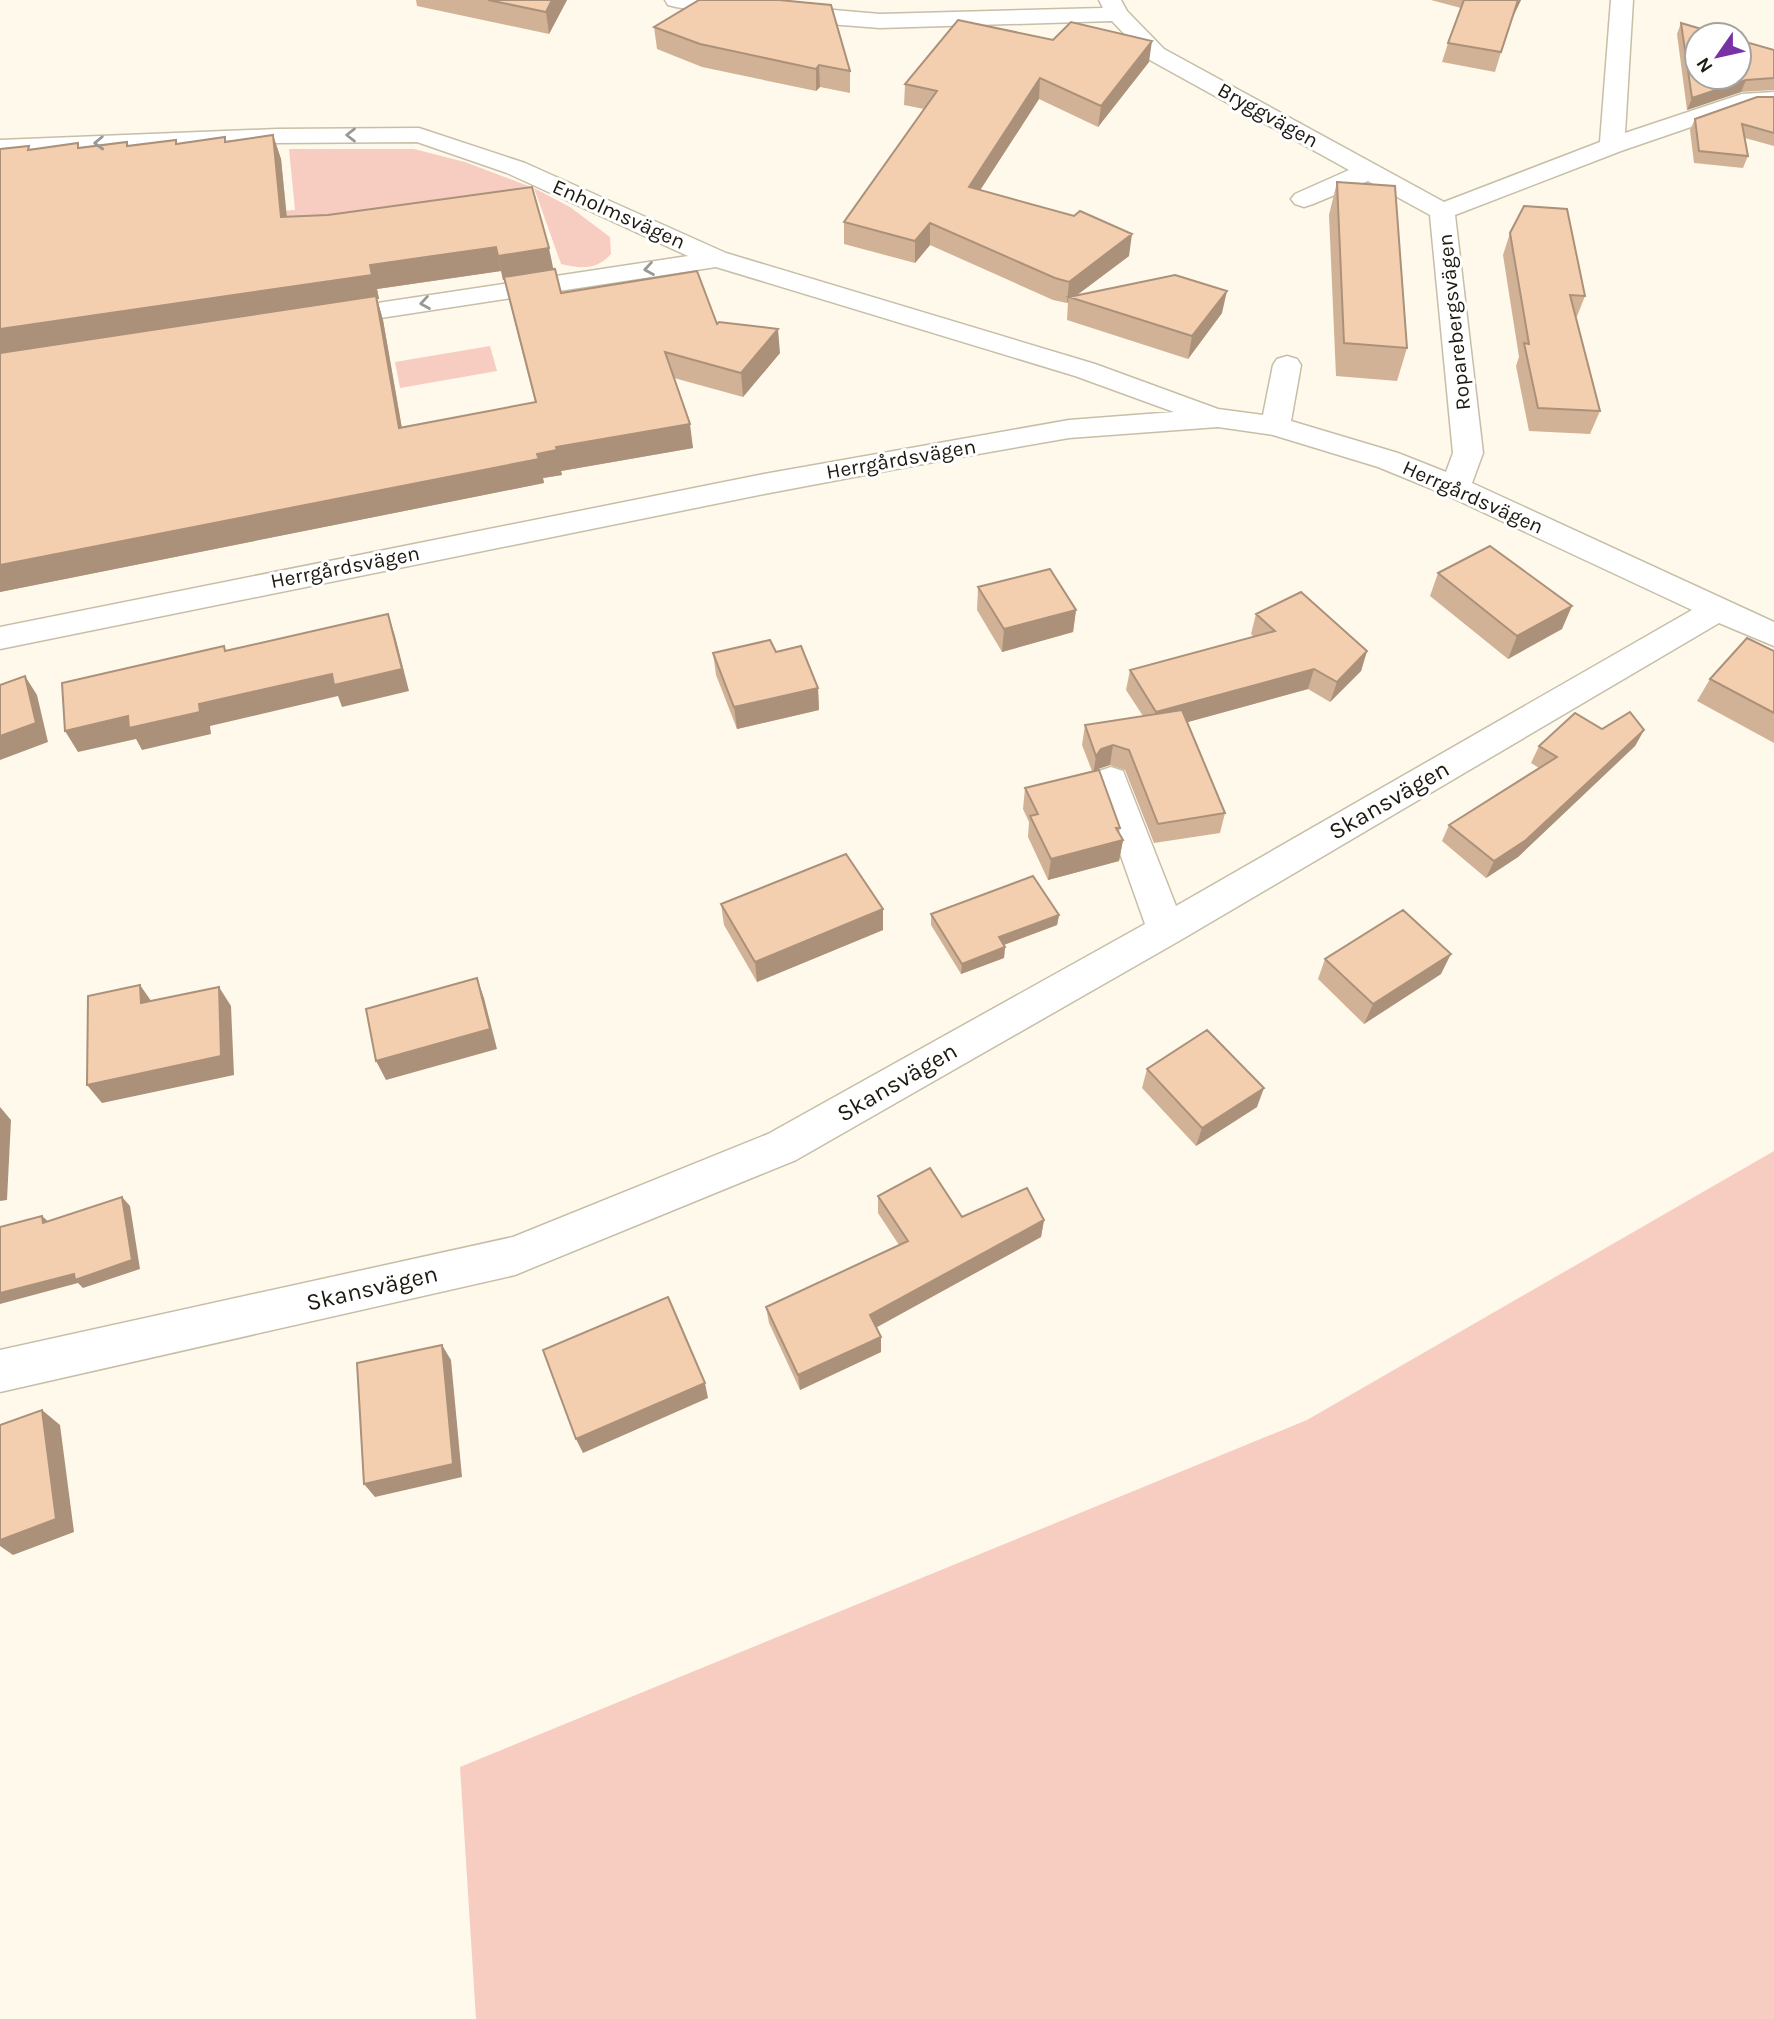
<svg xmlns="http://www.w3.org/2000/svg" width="1774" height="2019" font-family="Karla,sans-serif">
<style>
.green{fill:#f7cdc2}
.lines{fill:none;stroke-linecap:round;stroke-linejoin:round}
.minor-casing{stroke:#c6bea7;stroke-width:3}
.minor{fill:#fff;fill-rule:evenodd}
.wall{fill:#d2b296;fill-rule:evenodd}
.shaded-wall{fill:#ab917a}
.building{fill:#f4cfaf;stroke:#ab917a;stroke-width:2}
.oneway{stroke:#999894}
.labels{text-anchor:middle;stroke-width:6;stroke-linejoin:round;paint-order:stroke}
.far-street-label{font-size:21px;fill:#1d1a11;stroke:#fff}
.street-label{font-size:24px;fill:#1d1a11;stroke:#fff}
</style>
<rect width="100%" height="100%" fill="#fef9eb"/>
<path class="green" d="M289,149H414L465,162L534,188L570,207L610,237L611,254C597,270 581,269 561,264L534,188L0,264V227L295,210Z
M490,346L497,371L400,388L395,362Z
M1774,1151V2019H476L460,1767L1307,1420Z"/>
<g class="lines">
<g class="minor-casing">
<path id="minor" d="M665,0H718L880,14L1103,8L1099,0H1121L1127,11L1164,49L1444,202L1600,142L1611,0H1633L1625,133L1742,94L1774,92V106H1752L1621,151L1455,215L1483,453L1472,483L1774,622V646L1719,623L1179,941L796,1160L515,1275L0,1392V1350L513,1237L768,1134L1145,924L1094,780L1099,771L1111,767L1123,771L1176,906L1692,610L1444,494L1378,467L1273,435L1218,427L1069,438L944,460L764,494L0,649V627L764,474L1069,420L1174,412L1075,376L716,267L328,326L318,324L314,318L318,312L688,256L507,173L417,142L277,143L0,154V140L277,129L419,128L525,163L726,253L1095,364L1218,409L1263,415L1273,365L1277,359L1287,356L1297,359L1301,365L1291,421L1398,453L1446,472L1453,453L1430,215L1368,181L1313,204L1304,207L1295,204L1291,199L1295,194L1349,170L1148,59L1112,21L880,28L738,17L676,7L668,5Z"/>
</g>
<use href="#minor" class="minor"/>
</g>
<path class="wall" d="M416,0H567L549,34L417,6Z
M1431,0H1521L1509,25L1495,72L1442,62L1448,43L1461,8Z
M1681,23L1774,50V90L1741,92L1687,110L1677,34Z
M654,27L850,71V93L820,87L816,91L702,67L657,49Z
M1149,62L1098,127L1039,99L980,190L1129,256L1077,295L1222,313L1188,359L1067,320L1068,302L1067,303L1053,300L930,245L915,263L844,244V222L924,109L904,105L905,84Z
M1774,97V146L1745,138L1748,156L1743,168L1694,163L1690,130L1695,119Z
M273,135L281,159L287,217L328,215L553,270L561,293L717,324L780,353L743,397L674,378L693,448L561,471L562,475L543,478L544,483L0,592L30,149L129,146L176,140L177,144L226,141ZM501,271L503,280H504L535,402L402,428L383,320L377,299H379L377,289Z
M1337,182L1407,348L1397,381L1336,376L1329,215Z
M1510,233L1585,296L1576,319L1600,411L1590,434L1529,431L1516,366L1519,357L1503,255Z
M1438,573L1562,629L1508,659L1430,596Z
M978,587L1076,610L1073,632L1002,652L977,610Z
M1256,614L1367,651L1361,671L1330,702L1308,689L1187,722L1225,813L1220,833L1154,843L1125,770L1110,765L1098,769L1097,770L1120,828L1119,833L1123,840L1119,861L1048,880L1028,837L1029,822L1023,809L1025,788L1092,771L1082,745L1085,725L1143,716L1126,690L1130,670L1254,637L1251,634Z
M1774,651V743L1697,701L1710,679Z
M776,652L818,688L819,710L737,729L716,675L713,653Z
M1602,729L1644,730L1635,746L1518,857L1486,878L1442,841L1449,825L1539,768L1531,763L1539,746Z
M721,904L883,930L757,982L724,925Z
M931,914L1059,915L1057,925L1004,945L1005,947L1004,958L961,974L931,925Z
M1325,959L1441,974L1364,1024L1318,979Z
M1147,1069L1257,1107L1196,1146L1142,1088Z
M878,1196L962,1217L1044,1220L1041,1237L876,1327L881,1352L800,1390L769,1323L766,1307L899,1245L878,1213Z"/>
<path class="shaded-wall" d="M552,0H567L549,34L546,12Z
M1518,0H1521L1509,25L1495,72L1515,6Z
M1152,41L1149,62L1098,127L1101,106Z
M819,65L820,87L816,91V69Z
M1040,78L1039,99L968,209L969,187Z
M1746,80L1741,92L1687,110L1692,98Z
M273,135L281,159L289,241L281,217Z
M930,223V245L915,263V241Z
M1132,234L1129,256L1073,298L1069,297L1068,302L1067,303L1069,282Z
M496,247L501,271L377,289L379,299H377L383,320L406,452L0,355V329L370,265Z
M549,248L554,272L503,280L498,256Z
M1227,291L1222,313L1188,359L1192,336Z
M778,329L780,353L743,397L741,373Z
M690,424L693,448L561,471L562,475L543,478L544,483L0,592V565L537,454L556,447Z
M1572,606L1562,629L1508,659L1517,636Z
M1076,610L1073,632L1002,652L1004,629Z
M388,614L395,636L409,691L342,707L338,696L210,726L211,734L142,750L136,739L78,752L65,731L128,716L199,704Z
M1367,651L1361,671L1330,702L1337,682Z
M1314,669L1308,689L1152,732L1156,712Z
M25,676L37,695L48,742L0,760V736Z
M818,688L819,710L737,729L734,707Z
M1644,730L1635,746L1518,857L1486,878L1494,861Z
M1113,745L1110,765L1098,769L1093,776L1096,756L1101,749Z
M1123,840L1119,861L1048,880L1051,859Z
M883,909V930L757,982L755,962Z
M1059,915L1057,925L998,947L999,937Z
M1005,947L1004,958L961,974L962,964Z
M1451,954L1441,974L1364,1024L1373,1004Z
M477,978L484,998L497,1049L386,1080L376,1061Z
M140,985L154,1005L141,1003Z
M219,987L231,1006L234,1075L102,1103L87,1085Z
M1264,1088L1257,1107L1196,1146L1202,1128Z
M0,1107L11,1120L7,1200L0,1201Z
M122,1197L130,1206L140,1269L83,1288L78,1283L0,1304V1293Z
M42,1216L51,1224L43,1223Z
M1044,1220L1041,1237L870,1331V1315Z
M881,1337V1352L800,1390L798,1375Z
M442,1345L451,1360L462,1477L375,1497L364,1484Z
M705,1383L708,1398L583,1453L576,1439Z
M42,1410L60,1425L74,1532L13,1555L0,1546V1530Z"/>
<path class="building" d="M488,0H552L546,12Z
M699,0H779L831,5L850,71L819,65L816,69L700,44L654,27Z
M1464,0H1518L1501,52L1448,43Z
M958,20L1053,40L1071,22L1152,41L1101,106L1040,78L969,187L1074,216L1080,211L1132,234L1069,282L1055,278L930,223L915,241L844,222L937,91L905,84Z
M1681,23L1722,35H1697V77H1739V40L1774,50V78L1746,80L1692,98Z
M1757,97H1774V133L1742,124L1748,156L1699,151L1695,119Z
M273,135L281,217L328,215L532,187L549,248L498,256L496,247L370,265L372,275L0,329V149L29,146L28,150L78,143V148L127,142V146L176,140V144L225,137V142Z
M1337,182L1395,186L1407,348L1344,343Z
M1524,206L1567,209L1585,296L1570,295L1600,411L1538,408L1524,343L1529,344L1510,233Z
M555,269L561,293L697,271L717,324L719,322L778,329L741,373L665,352L690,424L556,447L557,450L537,454L539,459L0,565V353L376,296L399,428L536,402L504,277Z
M1175,275L1227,291L1192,336L1069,297Z
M1490,546L1572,606L1517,636L1438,573Z
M1050,569L1076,610L1004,629L978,587Z
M1301,592L1367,651L1337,682L1314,669L1156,712L1130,670L1275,631L1256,614Z
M388,614L402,669L334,685L332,674L199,704L200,712L129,728L128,716L65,731L62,683L224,646L225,651Z
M1747,638L1774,651V713L1710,679Z
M770,640L776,652L801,646L818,688L734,707L713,653Z
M25,676L36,723L0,736V685Z
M1182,710L1225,813L1158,824L1129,750L1113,745L1101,749L1096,756L1085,725Z
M1630,712L1644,730L1526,840L1494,861L1449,825L1557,757L1539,746L1575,713L1602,729Z
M1099,770L1120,828H1116L1123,840L1051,859L1030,816L1038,814L1025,788Z
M846,854L883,909L755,962L721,904Z
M1033,876L1059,915L999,937L1005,947L962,964L931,914Z
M1403,910L1451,954L1373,1004L1325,959Z
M477,978L490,1029L376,1061L366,1009Z
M140,985L141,1003L219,987L221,1056L87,1085L88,996Z
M1207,1030L1264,1088L1202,1128L1147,1069Z
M930,1168L962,1217L1027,1188L1044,1220L870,1315L881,1337L798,1375L766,1307L908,1241L878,1196Z
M122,1197L132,1260L75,1280L74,1274L0,1293V1227L42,1216L43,1223Z
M668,1297L705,1383L576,1439L543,1350Z
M442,1345L453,1464L364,1484L357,1363Z
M42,1410L56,1519L0,1540V1425Z"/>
<defs><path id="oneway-chevron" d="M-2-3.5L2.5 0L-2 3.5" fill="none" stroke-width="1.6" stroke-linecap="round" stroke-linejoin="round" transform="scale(1.75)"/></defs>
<g class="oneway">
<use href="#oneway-chevron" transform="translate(351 135) rotate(180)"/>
<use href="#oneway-chevron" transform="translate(99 143) rotate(178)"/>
<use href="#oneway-chevron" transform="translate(649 269) rotate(171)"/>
<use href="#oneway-chevron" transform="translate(425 303) rotate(171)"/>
</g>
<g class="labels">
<g class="far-street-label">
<text transform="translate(1268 115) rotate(29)" y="7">Bryggvägen</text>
<text transform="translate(619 214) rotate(24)" y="7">Enholmsvägen</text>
<text transform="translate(1454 322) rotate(-96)" y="7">Roparebergsvägen</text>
<text transform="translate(901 459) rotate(-10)" y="7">Herrgårdsvägen</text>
<text transform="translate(1473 497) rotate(24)" y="7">Herrgårdsvägen</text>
<text transform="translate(345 567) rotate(-11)" y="7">Herrgårdsvägen</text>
</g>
<g class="street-label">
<text transform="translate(1389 800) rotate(-30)" y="8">Skansvägen</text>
<text transform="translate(897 1082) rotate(-30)" y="8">Skansvägen</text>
<text transform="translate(372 1288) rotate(-13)" y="8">Skansvägen</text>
</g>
</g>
<g transform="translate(1718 56) rotate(236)"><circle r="33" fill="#ffffff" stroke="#a5a3a0" stroke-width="2"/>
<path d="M0-5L12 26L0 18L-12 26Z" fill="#7732a5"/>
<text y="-10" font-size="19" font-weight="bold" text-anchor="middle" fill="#1d1a11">N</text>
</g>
</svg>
